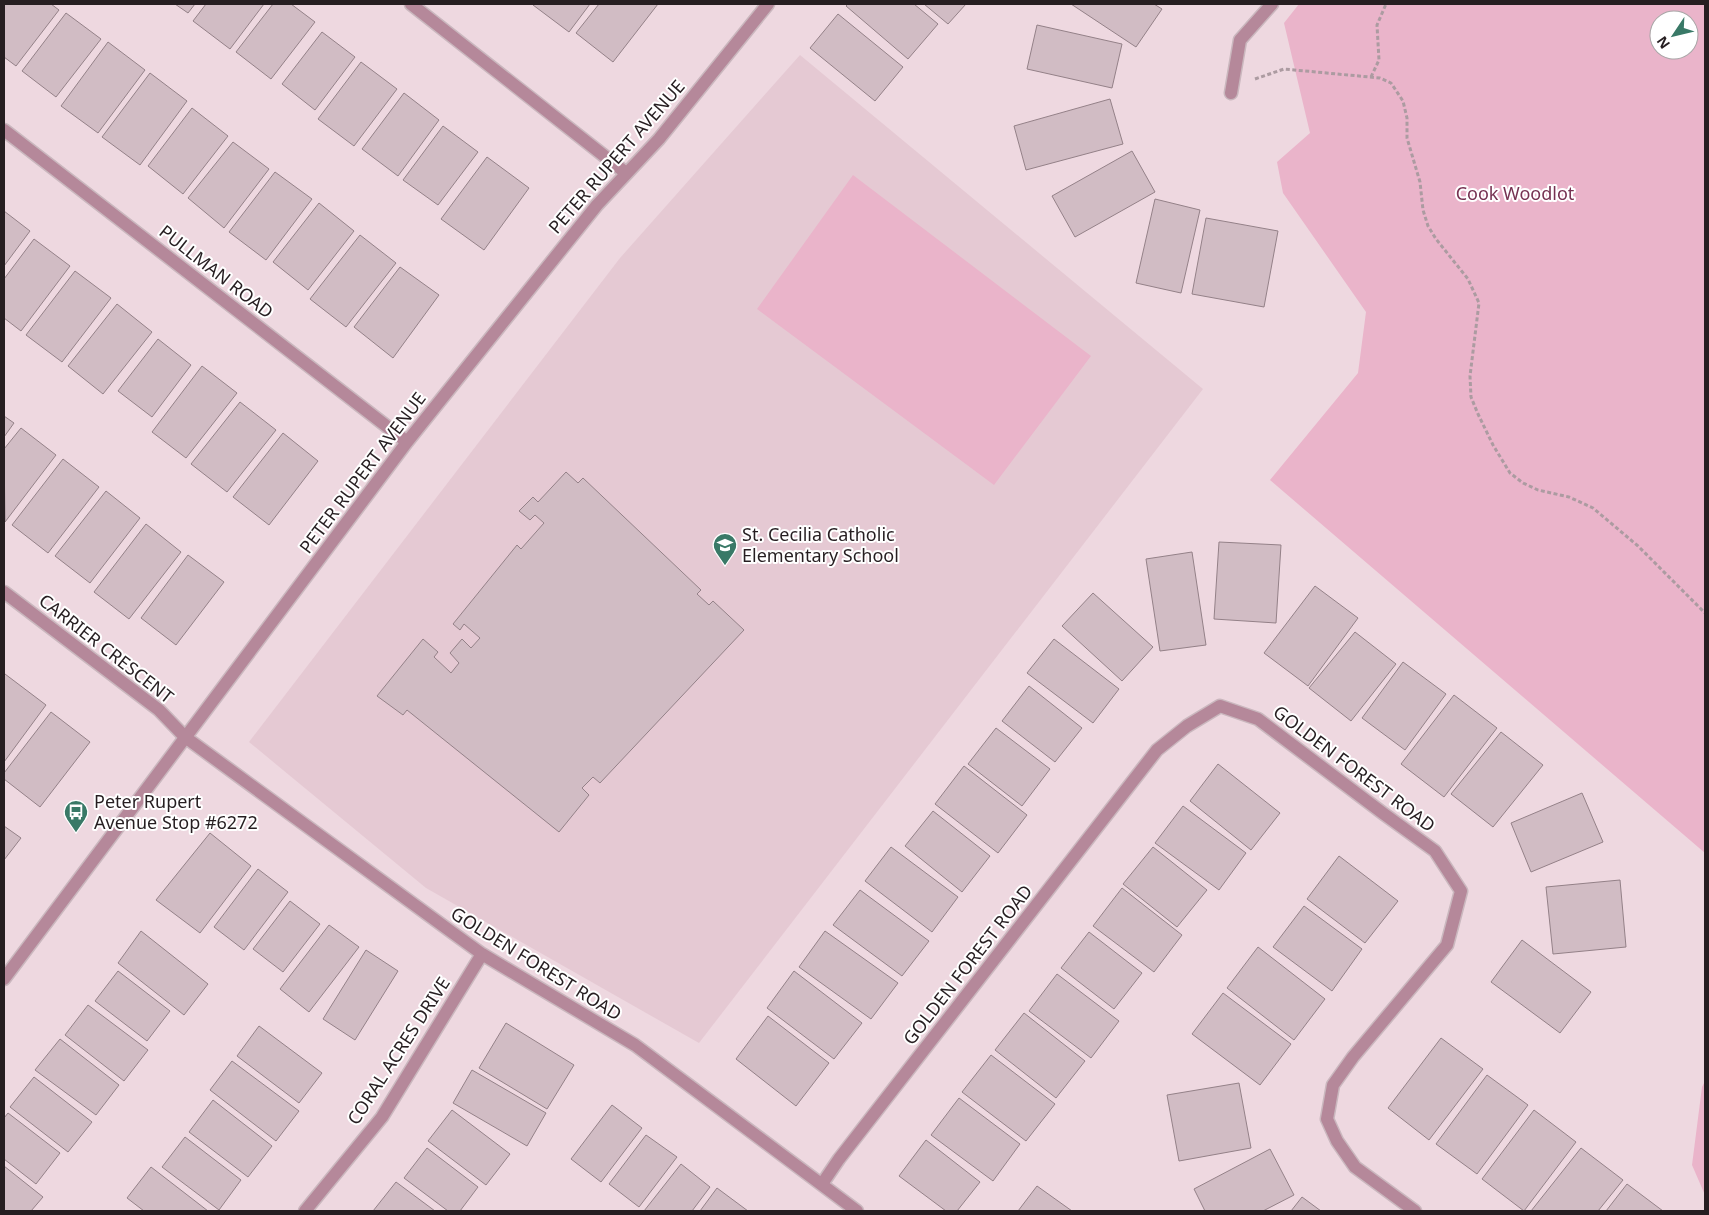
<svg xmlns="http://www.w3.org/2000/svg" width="1709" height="1215" font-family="'Noto Sans',sans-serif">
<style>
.built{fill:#e5c9d3}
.green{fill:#eab4ca;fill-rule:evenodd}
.building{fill:#d1bcc4;stroke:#948188}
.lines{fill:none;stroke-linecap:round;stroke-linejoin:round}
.minor-casing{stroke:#cab7be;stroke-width:15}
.path{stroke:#ac9ba1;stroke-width:3;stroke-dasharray:4 2.5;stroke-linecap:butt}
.minor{stroke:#b5889a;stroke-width:12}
.labels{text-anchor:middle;stroke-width:4;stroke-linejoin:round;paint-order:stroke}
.street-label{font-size:18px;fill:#261e21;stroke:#fff}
.park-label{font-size:18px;fill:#763252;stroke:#fff}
.poi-label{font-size:18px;fill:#261e21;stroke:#fff;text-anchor:start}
</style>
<rect width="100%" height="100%" fill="#eed8e0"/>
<path class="built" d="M800,55L1203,389L699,1043L426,888L249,742L620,258Z"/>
<path class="green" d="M1299,4H1705V853L1270,480L1358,373L1366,312L1283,193L1277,162L1310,133L1284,23ZM1659,20H1689V50H1659Z
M853,175L1091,356L994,485L757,309Z
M1705,1081V1195L1692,1165L1702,1087Z"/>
<path class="building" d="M4,4H51L59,10L16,66L4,57Z
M175,4H195L188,13Z
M206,4H264L230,49L193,21Z
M273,4H291L315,22L271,79L236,52Z
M534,4H590L569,32L533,5Z
M599,4H658L613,62L576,33Z
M848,4H914L938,24L908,59L846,6Z
M924,4H966L948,24Z
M1071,4H1154L1162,9L1136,47Z
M66,13L101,39L56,97L22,71Z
M838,14L903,67L875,101L810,48Z
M1037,25L1122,44L1112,88L1027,69Z
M322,32L355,57L315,110L282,84Z
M108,42L145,70L98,133L61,106Z
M361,62L397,89L354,146L318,119Z
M150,73L187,101L140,165L102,137Z
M404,93L439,120L398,176L362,149Z
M1110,99L1123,144L1026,170L1014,126Z
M192,108L228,136L183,194L148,166Z
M443,126L478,152L438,205L403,180Z
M233,142L269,169L224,228L188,198Z
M1132,151L1155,192L1075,237L1052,196Z
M487,157L529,188L484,250L441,219Z
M275,172L312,199L266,260L229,232Z
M1155,199L1200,210L1181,293L1136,283Z
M319,203L354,231L308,290L273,262Z
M4,211L30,231L4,266Z
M1206,218L1278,231L1264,307L1192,294Z
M360,235L396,263L346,327L310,299Z
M34,239L70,266L21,331L4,318V279Z
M400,267L439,295L393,358L354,327Z
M75,271L111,298L62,362L26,335Z
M117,304L152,332L103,394L68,366Z
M158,339L191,365L152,417L118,391Z
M202,366L237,393L186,458L152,432Z
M240,402L276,430L227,492L191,464Z
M4,416L14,423L4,437Z
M21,428L56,455L5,522L4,449Z
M283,433L318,461L269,525L233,497Z
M63,459L99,487L48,553L12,525Z
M566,472L578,483L583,478L701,590L697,594L709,605L713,601L744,630L600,783L593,777L582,788L589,795L559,832L407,710L403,715L377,696L423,639L438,652L434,657L451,673L459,663L450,653L462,639L471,648L480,638L464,624L460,630L453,624L517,545L521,549L544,523L535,515L530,520L519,511L533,497L538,502Z
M106,491L140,518L90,583L55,556Z
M146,524L181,552L129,619L94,592Z
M1219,542L1281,545L1276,623L1214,619Z
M1192,552L1206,645L1160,651L1146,559Z
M188,555L224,582L176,645L141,618Z
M1315,586L1358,618L1308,686L1264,653Z
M1093,593L1153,647L1122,681L1062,626Z
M1355,632L1396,664L1351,721L1309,688Z
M1054,639L1119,689L1093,723L1027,673Z
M1403,662L1446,694L1405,750L1362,718Z
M5,674L46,705L4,762V675Z
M1029,686L1082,728L1055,762L1002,721Z
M1454,695L1497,728L1444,797L1401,764Z
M51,712L90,742L40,807L4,779V773Z
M996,728L1050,769L1022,806L968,764Z
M1501,732L1543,765L1493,827L1451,794Z
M1218,764L1280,813L1251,850L1190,801Z
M964,766L1027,815L998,853L935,804Z
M1582,793L1603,842L1531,872L1511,823Z
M1183,806L1246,853L1219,890L1155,843Z
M933,811L990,856L962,892L905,846Z
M4,826L21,838L4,860Z
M210,833L251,866L200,933L156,900Z
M891,847L958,897L932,932L865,881Z
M1153,847L1207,890L1177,927L1123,884Z
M1339,856L1398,901L1365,943L1307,899Z
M258,869L288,892L244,950L214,927Z
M1620,880L1626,947L1553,954L1546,887Z
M1122,888L1182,935L1154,972L1093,926Z
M860,890L929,941L902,976L833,925Z
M290,901L320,924L283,972L253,949Z
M1304,906L1362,949L1332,991L1273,947Z
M329,925L359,947L309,1012L280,989Z
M141,931L208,984L184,1015L118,963Z
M825,931L898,983L871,1019L799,967Z
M1089,932L1142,973L1114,1009L1061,968Z
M1522,940L1591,992L1560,1033L1491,982Z
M1258,947L1325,999L1294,1040L1227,988Z
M366,950L398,971L355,1040L323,1019Z
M118,971L170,1011L147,1041L95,1001Z
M794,971L862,1023L834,1059L767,1008Z
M1057,974L1119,1021L1091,1058L1029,1011Z
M1223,993L1291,1044L1260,1085L1192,1034Z
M88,1005L148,1050L124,1081L65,1035Z
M1024,1013L1085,1061L1056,1098L995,1050Z
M768,1016L829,1063L796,1106L736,1059Z
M506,1023L574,1065L547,1109L479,1068Z
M259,1026L322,1073L299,1103L237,1056Z
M1441,1038L1483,1069L1429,1140L1388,1108Z
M60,1039L119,1085L96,1115L35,1070Z
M991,1055L1055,1104L1026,1141L962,1092Z
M232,1061L299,1111L276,1141L210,1090Z
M472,1070L546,1113L527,1146L453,1103Z
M1487,1075L1528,1105L1477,1174L1436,1144Z
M34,1077L92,1122L68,1152L10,1107Z
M1239,1083L1251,1148L1179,1161L1167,1095Z
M959,1098L1020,1144L993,1181L931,1135Z
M213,1100L272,1146L248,1177L189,1132Z
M612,1105L642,1128L601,1182L571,1159Z
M452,1110L510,1154L486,1185L428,1141Z
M1534,1110L1576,1142L1524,1211L1482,1179Z
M8,1113L60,1153L36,1184L4,1159V1118Z
M646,1135L677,1157L639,1207L609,1184Z
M185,1137L241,1180L219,1210L162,1167Z
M926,1140L980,1182L957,1211H946L899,1176Z
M427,1148L478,1187L460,1211H448L404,1178Z
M1581,1148L1623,1180L1598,1211H1531Z
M1270,1149L1294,1195L1263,1211H1205L1194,1189Z
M681,1164L710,1187L692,1211H644Z
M4,1166L43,1197L31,1211H4Z
M151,1167L208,1211H144L127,1198Z
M396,1182L435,1211H373Z
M1627,1184L1663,1211H1606Z
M1037,1186L1072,1211H1018Z
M717,1188L748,1211H700Z
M1302,1197L1321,1211H1291Z"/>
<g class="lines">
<g class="minor-casing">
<path id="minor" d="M411,4L626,173
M1231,93L1240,40L1272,4
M4,130L407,442
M4,592L159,710L185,737L453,933L482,954L635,1045L857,1211
M4,979L407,442L597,205L659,139L768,4
M822,1184L839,1159L1157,750L1187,726L1220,706L1258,719L1384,814L1435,851L1461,891L1447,945L1353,1057L1333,1085L1327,1119L1337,1141L1355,1167L1415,1211
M305,1211L382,1117L482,954"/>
</g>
<path class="path" d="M1371,77L1379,60L1377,25L1386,4
M1255,79L1284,69L1380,78L1391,83L1403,101L1407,118V138L1420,182L1423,210L1428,226L1436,239L1468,279L1479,303L1470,376L1471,397L1478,414L1493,445L1510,473L1523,483L1538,490L1569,497L1593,508L1638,546L1705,613"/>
<use href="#minor" class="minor"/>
</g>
<defs>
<g id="school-pin" transform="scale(1.25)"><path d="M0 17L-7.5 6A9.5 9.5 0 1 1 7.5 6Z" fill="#397967" stroke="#fff"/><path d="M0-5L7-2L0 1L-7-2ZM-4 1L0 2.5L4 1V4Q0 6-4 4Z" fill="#fff"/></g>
<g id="bus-pin" transform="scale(1.25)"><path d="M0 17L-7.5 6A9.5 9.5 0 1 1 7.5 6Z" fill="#397967" stroke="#fff"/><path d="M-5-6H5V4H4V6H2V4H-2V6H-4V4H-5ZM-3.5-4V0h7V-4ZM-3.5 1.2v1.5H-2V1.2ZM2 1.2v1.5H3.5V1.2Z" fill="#fff"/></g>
</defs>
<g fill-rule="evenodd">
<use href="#school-pin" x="725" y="545"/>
<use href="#bus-pin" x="76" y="812"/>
</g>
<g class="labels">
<g class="street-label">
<text transform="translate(617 157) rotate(-49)" y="6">PETER RUPERT AVENUE</text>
<text transform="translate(216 272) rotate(38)" y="6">PULLMAN ROAD</text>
<text transform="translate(363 473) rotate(-53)" y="6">PETER RUPERT AVENUE</text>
<text transform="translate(106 649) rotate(38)" y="6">CARRIER CRESCENT</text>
<text transform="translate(1354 769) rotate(37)" y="6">GOLDEN FOREST ROAD</text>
<text transform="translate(536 964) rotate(32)" y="6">GOLDEN FOREST ROAD</text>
<text transform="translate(968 965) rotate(-52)" y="6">GOLDEN FOREST ROAD</text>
<text transform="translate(399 1051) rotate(-57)" y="6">CORAL ACRES DRIVE</text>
</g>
<g class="park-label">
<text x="1515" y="200">Cook Woodlot</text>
</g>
<g class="poi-label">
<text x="742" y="541">St. Cecilia Catholic<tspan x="742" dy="21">Elementary School</tspan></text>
<text x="94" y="808">Peter Rupert<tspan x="94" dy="21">Avenue Stop #6272</tspan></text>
</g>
</g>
<rect width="1709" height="1215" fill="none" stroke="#261e21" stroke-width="10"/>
<g transform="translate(1674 35) rotate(235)"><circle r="24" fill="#ffffff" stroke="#a8a5a6"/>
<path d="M0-4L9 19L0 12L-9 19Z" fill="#397967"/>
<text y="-8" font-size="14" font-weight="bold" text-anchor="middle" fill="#261e21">N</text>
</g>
</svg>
